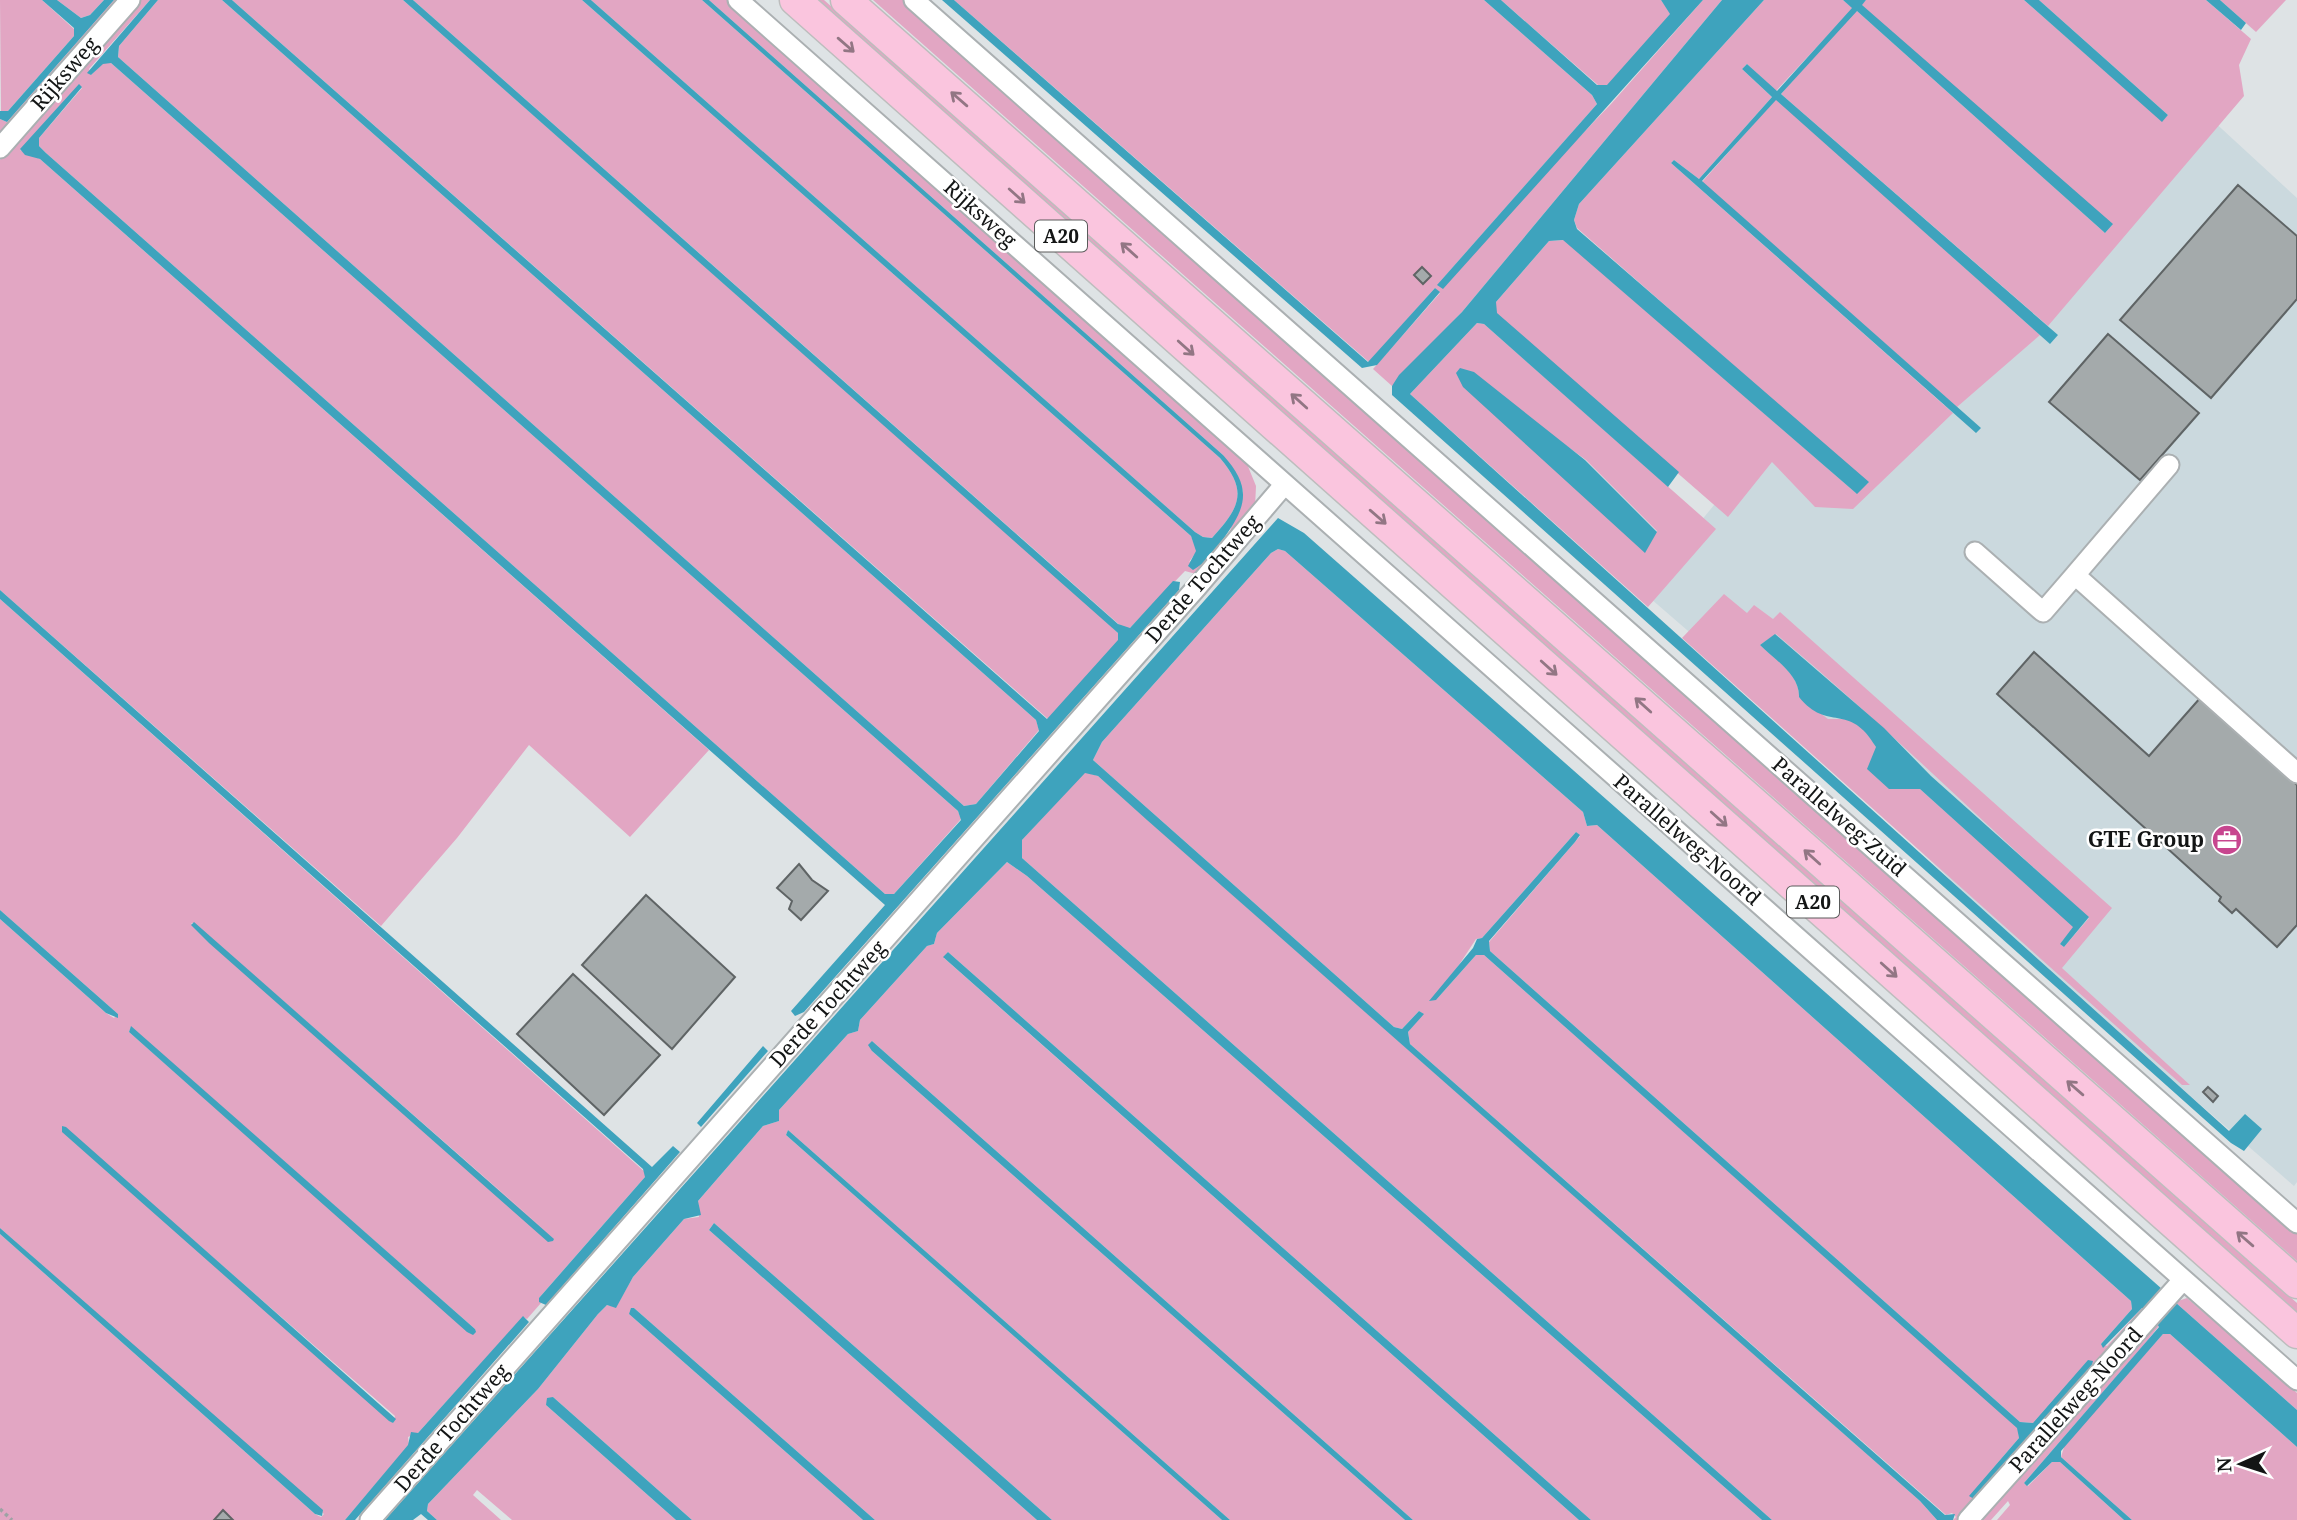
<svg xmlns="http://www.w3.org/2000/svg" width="2297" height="1520" font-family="'Noto Serif',serif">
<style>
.built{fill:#cbd9de}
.green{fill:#e2a6c3;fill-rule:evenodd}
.water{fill:#3ea3bd}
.building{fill:#a4aaab;stroke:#5f6465;stroke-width:2}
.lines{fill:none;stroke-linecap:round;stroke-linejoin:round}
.minor-casing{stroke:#abb0b2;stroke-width:23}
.highway-casing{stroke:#bdbdbd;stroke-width:33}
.path{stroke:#9ea2a4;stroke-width:3.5;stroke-dasharray:3.5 3.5;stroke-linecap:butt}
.minor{stroke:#fff;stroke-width:19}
.highway{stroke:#fac5de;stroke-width:30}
.oneway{stroke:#927684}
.labels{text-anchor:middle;stroke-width:5;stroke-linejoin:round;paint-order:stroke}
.shield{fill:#fff;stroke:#5a5b5b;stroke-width:2}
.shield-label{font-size:19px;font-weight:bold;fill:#131515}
.street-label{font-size:21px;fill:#131515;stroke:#fff}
.poi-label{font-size:21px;font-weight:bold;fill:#131515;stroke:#fff;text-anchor:end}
</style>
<rect width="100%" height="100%" fill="#dee3e5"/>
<path class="built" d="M2210,118L2297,198V1182L2294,1186L2043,968L1702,643L1643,592L1772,434L1854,502Z"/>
<path class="green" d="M0,0H42L74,29V36L8,111L1,112Z
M57,0H104L90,15L81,18Z
M114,0H121L0,139V119L7,122Z
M137,0H150L89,69L91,75L103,63H111L958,811L961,819L894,894H885L46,153L39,146V138L82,88L79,85L20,150L40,159L709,750L630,837L529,745L457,838L381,926L0,590V160Z
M158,0H222L1036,720L1039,730L976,804L964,806L118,57L119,46Z
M232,0H403L1101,617L1118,633L1119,640L1048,719Z
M413,0H582L1191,536L1197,551L1189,562L1215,550L1230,531L1243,491L1223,455L709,0H727L1245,459L1256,486L1255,507L1196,574L1185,571L1130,628H1123Z
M591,0H702L1220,458C1249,492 1239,508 1212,538L1203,537L1195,532Z
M810,0H824L2297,1303V1316Z
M873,0H904L2297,1234V1261Z
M954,0H1484L1592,95L1597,104L1438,284L1611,104L1703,0H1722L1462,312L1392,386L1373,369L1440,293L1435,288L1369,362Z
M1501,0H1661L1671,14L1608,85H1598Z
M1764,0H1843L1853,8L1776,91L1747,64L1742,69L1772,97L1699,179L1674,160L1671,163L1953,413L1853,509L1815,507L1772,462L1728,517L1511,328L1496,313V302L1549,241L1564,240L1856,493L1868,483L1577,228L1574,220L1579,204Z
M1866,0H2024L2162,121L2168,115L2039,0H2206L2251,39L2239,65L2244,96L2048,326L1781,94L1856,10L2105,233L2112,225L1861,5Z
M2220,0H2286L2256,32Z
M1776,99L2040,335L1957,407L1702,182Z
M1477,323L1484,324L1716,529L1648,607L1410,394ZM1546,431L1586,460L1657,531L1645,552L1569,481Z
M1278,549L1285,551L1583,812L1587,826L1597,825L2131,1301L2132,1309L2101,1344L2107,1346L2142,1308L2149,1309L1963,1520H1953L1956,1517L1952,1513L1946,1515L1410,1044L1408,1032L1423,1014L1419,1011L1402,1029L1394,1027L1093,760L1102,742L1271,553ZM1576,832L1580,836L1575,842L1489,942L1490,951L2020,1422L2033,1423L2088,1360L1970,1495L2019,1438L2018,1428L1484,955H1476L1436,1000L1476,939L1482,938Z
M1724,594L1747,613L1754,605L1773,619L1780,612L2112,908L2062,968L2190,1085H2182L1682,638ZM1776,634C1884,724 1984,824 2089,918L2064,947L2060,944L2074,927L1920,789L1876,747L1866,731L1851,719H1828L1799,697C1800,675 1775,659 1760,645Z
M0,599L645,1172V1177L539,1298L541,1303L527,1319L523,1317L418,1433L408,1437L409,1445L345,1520H0V1234L315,1514L321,1517L324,1514L0,1228V919L106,1013L114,1018L118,1014L0,910ZM191,923H194L554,1238ZM131,1027L475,1329L473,1334L129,1032ZM62,1126L395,1416L393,1423L63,1132Z
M1085,772L1098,776L1920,1501L1937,1520H1772L1022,858V840Z
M1007,862L1027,876L1762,1520H1591L948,952L944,958L1579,1520H1413L872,1041V1051L1405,1520H1230L788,1130L786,1135L1222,1520H1052L714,1223L709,1230L1037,1520H875L634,1308L629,1314L863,1520H692L553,1397L546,1405L676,1520H512L477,1490L473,1495L501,1520H437L427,1511L428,1504L538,1389L598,1314L607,1305L616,1307L633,1277L684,1219L699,1217L698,1201L763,1126L779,1121V1110L848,1034L858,1031L860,1020L927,946L934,944L937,933Z
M2187,1298L2297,1393V1410L2175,1302Z
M2158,1316L2159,1326L2143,1346L2024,1483L2028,1486L2052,1462H2060L2124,1520H1997L2010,1505L2008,1501L1991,1520H1974Z
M2163,1334H2170L2297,1447V1520H2132L2061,1457L2065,1444Z"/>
<path class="water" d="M42,0H57L81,18L90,15L104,0H114L7,122L0,119V111H8L74,36V28Z
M150,0H158L119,46L118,57L964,806L976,804L1039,731L1036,720L222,0H232L1047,719L1118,640V633L403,0H413L1118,624L1130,628L1173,581L1180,582L1179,590L804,1012L795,1016L791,1011L885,905L40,159L25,155L20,149L79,84L82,87L39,138V146L46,153L885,894H894L961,820L958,811L111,63L103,64L91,75L87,73Z
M582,0H591L1195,532L1203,537L1212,538C1239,508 1249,492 1220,458L702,0H709L1223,455C1252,487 1247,506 1224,538C1215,550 1206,563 1193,570L1188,566L1196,551L1191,536Z
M942,0H954L1368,362L1435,288L1440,292L1377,365L1362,368Z
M1484,0H1501L1597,85H1607L1670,14L1661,0H1703L1443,289L1437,285L1597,104L1592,95Z
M1722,0H1764L1579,204L1574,220L1577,229L1869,482L1857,494L1563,240L1549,241L1496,302L1497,313L1679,472L1668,487L1484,324L1477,323L1410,394L2229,1131L2245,1114L2262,1129L2244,1151L2231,1143L1392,395V386L1399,375L1462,312Z
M1843,0H1866L1862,5L2113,224L2105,233L1857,11L1781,94L2058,335L2050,344L1776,100L1702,181L1981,428L1976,433L1671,163L1674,160L1699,179L1772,97L1742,69L1747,64L1777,91L1852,8Z
M2024,0H2039L2168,115L2162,122Z
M2206,0H2220L2246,23L2241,30Z
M1460,368L1474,372L1585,460L1657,532L1645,553L1463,387L1456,373Z
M1278,518L1304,533L2162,1289L2161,1295L2175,1302L2297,1410V1447L2170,1334H2163L2061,1451V1457L2132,1520H2124L2060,1462H2052L2027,1486L2024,1483L2159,1327L2149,1309L2142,1308L2103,1348L2101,1344L2132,1309L2131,1301L1597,825L1587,826L1583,812L1285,551L1278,549L1271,553L1102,742L1093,760L1394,1027L1402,1029L1419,1011L1424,1014L1408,1032L1410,1044L1945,1515L1955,1514L1953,1520H1937L1920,1501L1147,820L1098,776L1085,773L1022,840V858L1772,1520H1762L1027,876L1007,862L937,933L934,944L927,946L860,1020L858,1031L848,1034L779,1110V1121L763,1126L698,1201L701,1215L684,1219L633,1277L616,1308L607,1305L598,1314L538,1389L428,1504L427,1511L437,1520H428L421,1514L413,1520H385Z
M0,590L652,1167L673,1146L680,1152L546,1305L539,1302V1298L645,1177L643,1169L0,599Z
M1775,634L1884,728L1931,776L2089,917L2064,947L2060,944L2073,927L1920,789H1889L1867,769L1876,747C1849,701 1828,733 1799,697C1800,675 1774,659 1760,645Z
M1576,832L1580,835L1575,842L1489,941L1490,951L2020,1422L2033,1423L2088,1360L2093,1361L2091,1368L1974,1499L1969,1496L2019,1438L2017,1428L1484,955H1476L1436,1000L1429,1001L1473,948L1477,939L1482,938Z
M0,910L118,1014V1018L106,1013L0,919Z
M194,922L554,1239L553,1241L548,1242L209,943L191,925Z
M948,952L1591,1520H1579L943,957Z
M131,1026L475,1329L476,1332L473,1335L467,1332L129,1032Z
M872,1041L1413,1520H1405L872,1051L868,1045Z
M763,1046L768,1051L701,1127L697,1123Z
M62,1126L66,1127L396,1419L393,1423L389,1421L62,1132Z
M788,1130L1230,1520H1222L786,1135Z
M714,1223L1052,1520H1037L709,1230Z
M0,1228L323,1510L322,1516L315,1514L0,1234Z
M631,1308H634L875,1520H863L629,1314Z
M523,1316L529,1322L355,1520H345L408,1445L411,1432L418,1433Z
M553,1397L692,1520H676L546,1405L547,1398Z"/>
<path class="building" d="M2238,185L2297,236V299L2211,398L2120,320Z
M1422,267L1431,276L1423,284L1414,275Z
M2108,334L2199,413L2140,480L2049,402Z
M2034,652L2149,756L2201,697L2297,785V925L2277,947L2236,909L2232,913L2219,901L2221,897L1997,694Z
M799,864L812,880L828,891L801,920L789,909L792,901L777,888Z
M646,895L735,977L672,1049L582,965Z
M573,974L660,1055L604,1115L517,1034Z
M2208,1087L2218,1096L2213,1102L2203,1092Z
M223,1510L233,1520H214Z"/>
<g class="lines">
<g class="minor-casing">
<path id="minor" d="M738,0L2297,1380
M914,0L2297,1223
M0,148L130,0
M1975,552L2043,612L2075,575L2297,773
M2075,575L2169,465
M370,1520L1197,587L1284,485
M1968,1520L2183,1280"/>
</g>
<g class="highway-casing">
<path id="highway" d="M795,0L2297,1333
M846,0L2297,1283"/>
</g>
<path class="path" d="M0,1509L12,1520"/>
<use href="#minor" class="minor"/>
<use href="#highway" class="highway"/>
</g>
<defs><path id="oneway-shaft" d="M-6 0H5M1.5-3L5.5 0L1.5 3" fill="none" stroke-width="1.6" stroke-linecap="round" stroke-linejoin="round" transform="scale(1.75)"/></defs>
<g class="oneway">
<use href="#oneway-shaft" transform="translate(846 45) rotate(41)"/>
<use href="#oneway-shaft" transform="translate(959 99) rotate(-139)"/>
<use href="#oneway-shaft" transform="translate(1017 196) rotate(42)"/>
<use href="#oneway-shaft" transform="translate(1129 250) rotate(-138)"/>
<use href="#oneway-shaft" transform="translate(1186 348) rotate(42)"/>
<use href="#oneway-shaft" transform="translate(1299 401) rotate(-138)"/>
<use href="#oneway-shaft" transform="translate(1378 517) rotate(41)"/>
<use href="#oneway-shaft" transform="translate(1549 668) rotate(42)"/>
<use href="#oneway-shaft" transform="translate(1643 705) rotate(-138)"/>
<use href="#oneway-shaft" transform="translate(1719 819) rotate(42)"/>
<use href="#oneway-shaft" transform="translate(1812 857) rotate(-138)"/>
<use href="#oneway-shaft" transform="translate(1889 970) rotate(42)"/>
<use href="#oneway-shaft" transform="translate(2075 1088) rotate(-139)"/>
<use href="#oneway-shaft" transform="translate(2245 1239) rotate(-139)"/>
</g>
<defs>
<g id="office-disc" transform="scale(1.575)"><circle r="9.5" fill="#c7468f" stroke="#fff"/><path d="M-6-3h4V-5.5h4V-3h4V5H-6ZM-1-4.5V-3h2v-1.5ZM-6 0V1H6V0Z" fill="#fff"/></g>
</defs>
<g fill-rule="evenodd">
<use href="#office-disc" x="2227" y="840"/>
</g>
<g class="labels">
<g class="shield">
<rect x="1035" y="220.5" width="52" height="31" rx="5"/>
<rect x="1787" y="886.5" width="52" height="31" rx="5"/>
</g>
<g class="shield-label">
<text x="1061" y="243">A20</text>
<text x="1813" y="909">A20</text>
</g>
<g class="street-label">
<text transform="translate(65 74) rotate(-49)" y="7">Rijksweg</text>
<text transform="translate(980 214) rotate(42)" y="7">Rijksweg</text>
<text transform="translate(1203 579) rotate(-49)" y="7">Derde Tochtweg</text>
<text transform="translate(1839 817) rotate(41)" y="7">Parallelweg-Zuid</text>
<text transform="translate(1687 840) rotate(41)" y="7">Parallelweg-Noord</text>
<text transform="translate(828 1004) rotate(-48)" y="7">Derde Tochtweg</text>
<text transform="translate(2076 1400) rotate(-48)" y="7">Parallelweg-Noord</text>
<text transform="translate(452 1428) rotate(-49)" y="7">Derde Tochtweg</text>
</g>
<g class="poi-label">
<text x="2204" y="847">GTE Group</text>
</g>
</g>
<g transform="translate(2241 1464) rotate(267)" stroke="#ffffff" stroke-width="5" paint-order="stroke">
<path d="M0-5L12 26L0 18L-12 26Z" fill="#131515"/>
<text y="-10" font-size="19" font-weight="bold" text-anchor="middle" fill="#131515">N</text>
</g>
</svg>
